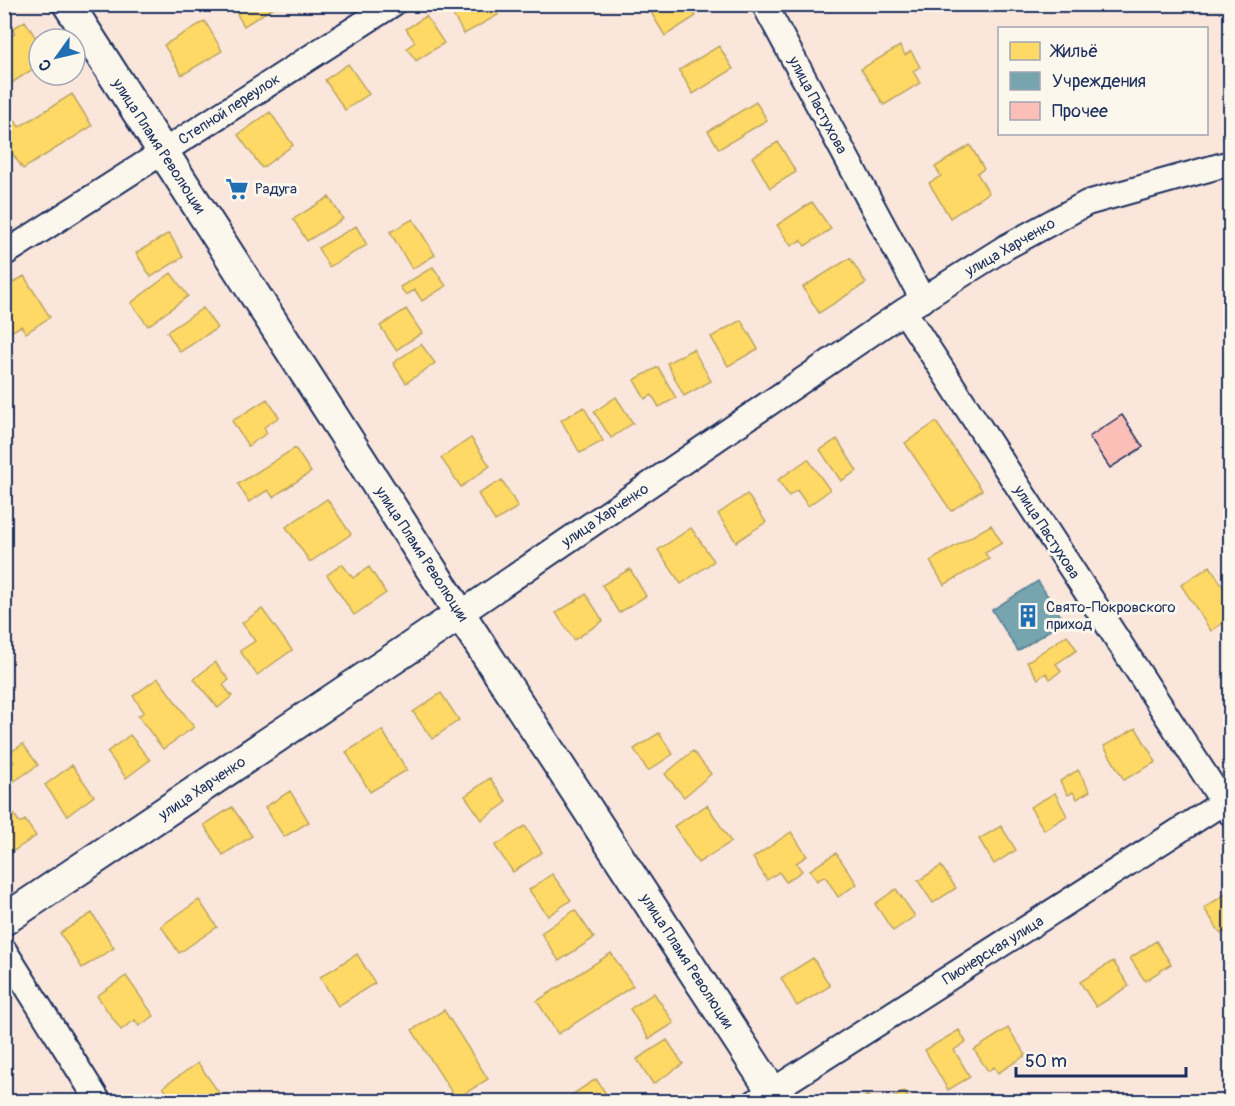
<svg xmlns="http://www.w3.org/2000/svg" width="1235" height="1106" font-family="Pangolin,sans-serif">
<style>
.homes{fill:#ffd966;stroke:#bba664;stroke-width:1.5}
.public{fill:#76a5af;stroke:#5b8297;stroke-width:1.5}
.building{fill:#fbbfb7;stroke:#1b2f5e;stroke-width:1.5}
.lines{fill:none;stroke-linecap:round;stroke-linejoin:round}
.minor-casing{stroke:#1b2f5e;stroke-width:28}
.tertiary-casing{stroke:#1b2f5e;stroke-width:34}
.minor{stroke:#fbf7ec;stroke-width:24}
.tertiary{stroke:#fbf7ec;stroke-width:30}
.labels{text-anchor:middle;stroke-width:6;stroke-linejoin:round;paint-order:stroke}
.street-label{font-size:15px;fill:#1b2f5e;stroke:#fbf7ec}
.poi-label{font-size:15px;fill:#1b2f5e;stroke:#fbf7ec;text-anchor:start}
</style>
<rect width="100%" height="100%" fill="#fbe6dc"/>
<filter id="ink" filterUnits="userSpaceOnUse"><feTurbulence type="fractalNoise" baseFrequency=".0167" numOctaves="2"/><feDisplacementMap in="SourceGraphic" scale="12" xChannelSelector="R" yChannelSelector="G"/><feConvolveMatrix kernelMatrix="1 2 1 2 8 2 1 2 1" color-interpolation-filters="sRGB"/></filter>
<g filter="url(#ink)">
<path class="homes" d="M231,4H275L276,6L244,26Z
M463,4H492L498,15L464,34L452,13Z
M646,4H689L696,16L665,36Z
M426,16L444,43L416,61L407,48L415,42L406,29Z
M25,21L39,43V65L4,88V40L15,34L12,29Z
M205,21L222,51L182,75L164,45Z
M719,46L733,69L693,94L679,70Z
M900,46L905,55L911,51L920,67L913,71L920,83L884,105L861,69Z
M348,64L369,94L345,110L325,80Z
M72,94L92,126L23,169L4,141V121L12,116L19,127Z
M756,102L767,120L719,149L708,131Z
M270,112L293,145L262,168L238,135Z
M778,142L796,172L770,188L752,157Z
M970,145L984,169L977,173L989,193L950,218L929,183L941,176L935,167Z
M329,197L343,219L307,241L293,219Z
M812,202L831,229L805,246L801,240L791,246L777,225Z
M413,219L435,255L412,269L390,232Z
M356,226L367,245L329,267L318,248Z
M169,233L183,257L151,277L136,253Z
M850,258L866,283L819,313L803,287Z
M433,267L446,286L422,301L415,290L406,295L400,287Z
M171,273L188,296L148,326L131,303Z
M24,276L50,317L26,333L21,326L9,333L4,325V288Z
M203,308L217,328L180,352L167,332Z
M406,309L422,333L396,350L380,326Z
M741,320L758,349L728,366L711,337Z
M421,344L435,363L406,383L393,363Z
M693,349L711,381L684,396L667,363Z
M658,367L676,398L659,407L652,395L645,399L634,380Z
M616,397L633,423L611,438L594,412Z
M267,399L279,417L264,427L267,433L248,446L232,421Z
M584,407L603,441L580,453L561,420Z
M936,422L982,490L951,511L905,443Z
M471,438L490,466L461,487L441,458Z
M837,439L857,471L841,481L820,450Z
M295,448L311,472L273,497L268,490L249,502L238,484Z
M808,459L830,490L808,506L797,490L789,496L778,480Z
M502,480L518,507L495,521L478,494Z
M747,494L766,522L736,542L718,514Z
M327,499L351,534L310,562L286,527Z
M991,525L1002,543L985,553L989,559L944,585L930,561Z
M691,528L714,561L681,584L658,550Z
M342,564L353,578L369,567L386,593L354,615L327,575Z
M1210,566L1230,598V618L1211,631L1181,585Z
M630,569L646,596L619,613L602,585Z
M586,594L603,621L574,640L556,613Z
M262,609L292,650L257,675L240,651L255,641L242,623Z
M1067,635L1077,650L1056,664L1061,671L1050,679L1046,673L1038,679L1027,662Z
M215,662L229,680L223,685L232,696L218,708L194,679Z
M158,678L194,727L163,749L138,716L144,712L133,696Z
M441,693L459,720L432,739L413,712Z
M1136,728L1156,762L1124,780L1104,746Z
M382,730L407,770L370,792L346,752Z
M659,733L673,754L648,771L634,749Z
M130,735L150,760L126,778L107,752Z
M23,744L38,765L13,782L4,768L14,762L8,754Z
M693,751L711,774L684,797L665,774Z
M72,765L94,796L67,816L45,785Z
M1078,770L1090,791L1077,799L1073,792L1068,795L1060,781Z
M490,778L507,802L482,820L465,796Z
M290,791L309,822L284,837L265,807Z
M1055,793L1067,816L1044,830L1030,807Z
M707,805L731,842L698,863L674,826Z
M232,807L252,836L223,855L204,825Z
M13,813L20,823L25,820L36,836L12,852L4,841V818Z
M525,826L542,852L513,872L495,846Z
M1001,826L1016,850L994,864L979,839Z
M791,832L807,856L796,863L802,871L786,882L779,872L767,880L753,858Z
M836,853L857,884L838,897L825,876L817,881L810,870Z
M941,866L956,888L933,903L918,881Z
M552,874L571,900L548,916L529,890Z
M896,889L915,916L893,931L875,904Z
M1230,891V928L1221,934L1204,908Z
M199,900L217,927L179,953L161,926Z
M575,910L594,938L559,961L541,933Z
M92,913L114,948L82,968L60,933Z
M1156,941L1171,964L1145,981L1130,958Z
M611,953L633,986L558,1034L537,1001Z
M357,954L375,983L338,1006L320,977Z
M813,958L830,986L797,1006L781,978Z
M1113,961L1129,986L1096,1007L1080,982Z
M126,976L154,1016L139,1026L135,1020L121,1030L97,996Z
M654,993L674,1023L649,1039L630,1009Z
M444,1010L488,1079L456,1099L412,1030Z
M1008,1028L1026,1055L998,1073L994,1067L988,1071L974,1050Z
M959,1030L966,1042L954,1050L970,1077L948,1090L925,1050Z
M667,1040L683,1064L653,1084L637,1059Z
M198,1063L222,1097L215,1102H174L163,1087Z
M596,1079L609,1098L604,1102H574L570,1096Z
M904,1091L911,1102H888Z
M868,1095L872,1102H857Z"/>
<path class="public" d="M1038,581L1064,621L1018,651L992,610Z"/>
<path class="building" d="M1122,415L1143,447L1110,468L1089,437Z"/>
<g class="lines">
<g class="minor-casing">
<path id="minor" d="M764,4L923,300
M4,254L393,4
M904,311L1230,813
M460,614L904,311L1006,247L1087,203L1230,163
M4,950L99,1102
M755,1102L1230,798"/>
</g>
<g class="tertiary-casing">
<path id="tertiary" d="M68,4L460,614L779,1102
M4,920L460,614"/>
</g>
<use href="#minor" class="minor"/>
<use href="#tertiary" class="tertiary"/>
</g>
</g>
<defs>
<g id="supermarket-bare" transform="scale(1.8)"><path d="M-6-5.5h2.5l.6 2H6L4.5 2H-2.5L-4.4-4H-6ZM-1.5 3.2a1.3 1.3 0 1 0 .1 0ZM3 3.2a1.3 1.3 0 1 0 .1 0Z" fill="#1f6fb2" stroke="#fbf7ec" stroke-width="2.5" paint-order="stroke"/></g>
<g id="building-bare" transform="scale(1.8)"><path d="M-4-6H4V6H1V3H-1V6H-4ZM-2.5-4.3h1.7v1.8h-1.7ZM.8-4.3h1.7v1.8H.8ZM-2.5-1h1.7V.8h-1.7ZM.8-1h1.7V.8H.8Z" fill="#1f6fb2" stroke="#fbf7ec" stroke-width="2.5" paint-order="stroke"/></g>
</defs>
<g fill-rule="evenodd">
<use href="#supermarket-bare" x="237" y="189"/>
<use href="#building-bare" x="1028" y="616"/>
</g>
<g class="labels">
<g class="street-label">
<text transform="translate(818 105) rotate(62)" y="5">улица Пастухова</text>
<text transform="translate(229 109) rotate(-33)" y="5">Степной переулок</text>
<text transform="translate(159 146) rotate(57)" y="5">улица Пламя Революции</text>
<text transform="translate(1010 247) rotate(-30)" y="5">улица Харченко</text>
<text transform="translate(605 515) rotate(-34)" y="5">улица Харченко</text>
<text transform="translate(1047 532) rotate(57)" y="5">улица Пастухова</text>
<text transform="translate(422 554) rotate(57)" y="5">улица Пламя Революции</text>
<text transform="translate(202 788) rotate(-34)" y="5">улица Харченко</text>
<text transform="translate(993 950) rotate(-32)" y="5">Пионерская улица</text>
<text transform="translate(687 961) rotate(57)" y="5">улица Пламя Революции</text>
</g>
<g class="poi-label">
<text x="255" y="194">Радуга</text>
<text x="1046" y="612">Свято-Покровского<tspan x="1046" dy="17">приход</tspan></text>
</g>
</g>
<rect width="1235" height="1106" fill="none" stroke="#fbf7ec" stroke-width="24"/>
<rect x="12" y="12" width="1211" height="1082" fill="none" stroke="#1b2f5e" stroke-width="2" filter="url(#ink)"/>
<rect x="998" y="27" width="210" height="108" fill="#fbf7ec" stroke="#a1a7b3" stroke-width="1.5"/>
<rect x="1010" y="42" width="30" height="18" fill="#ffd966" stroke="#a1a7b3" stroke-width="1.5"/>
<text x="1052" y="57" font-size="18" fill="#1b2f5e">Жильё</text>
<rect x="1010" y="72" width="30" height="18" fill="#76a5af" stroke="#a1a7b3" stroke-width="1.5"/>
<text x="1052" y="87" font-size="18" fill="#1b2f5e">Учреждения</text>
<rect x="1010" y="102" width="30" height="18" fill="#fbbfb7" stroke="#a1a7b3" stroke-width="1.5"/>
<text x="1052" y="117" font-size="18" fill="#1b2f5e">Прочее</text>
<g transform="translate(57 57) rotate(236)"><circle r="28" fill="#fbf7ec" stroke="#a1a7b3" stroke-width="1.5"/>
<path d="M0-4.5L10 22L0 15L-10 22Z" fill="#1f6fb2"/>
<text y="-9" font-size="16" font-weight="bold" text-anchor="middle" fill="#1b2f5e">С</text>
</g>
<path d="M1016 1067v9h170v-9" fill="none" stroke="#1b2f5e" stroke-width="3"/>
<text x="1025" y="1067" font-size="18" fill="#1b2f5e" stroke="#fbf7ec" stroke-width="4.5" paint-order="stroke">50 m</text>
</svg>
